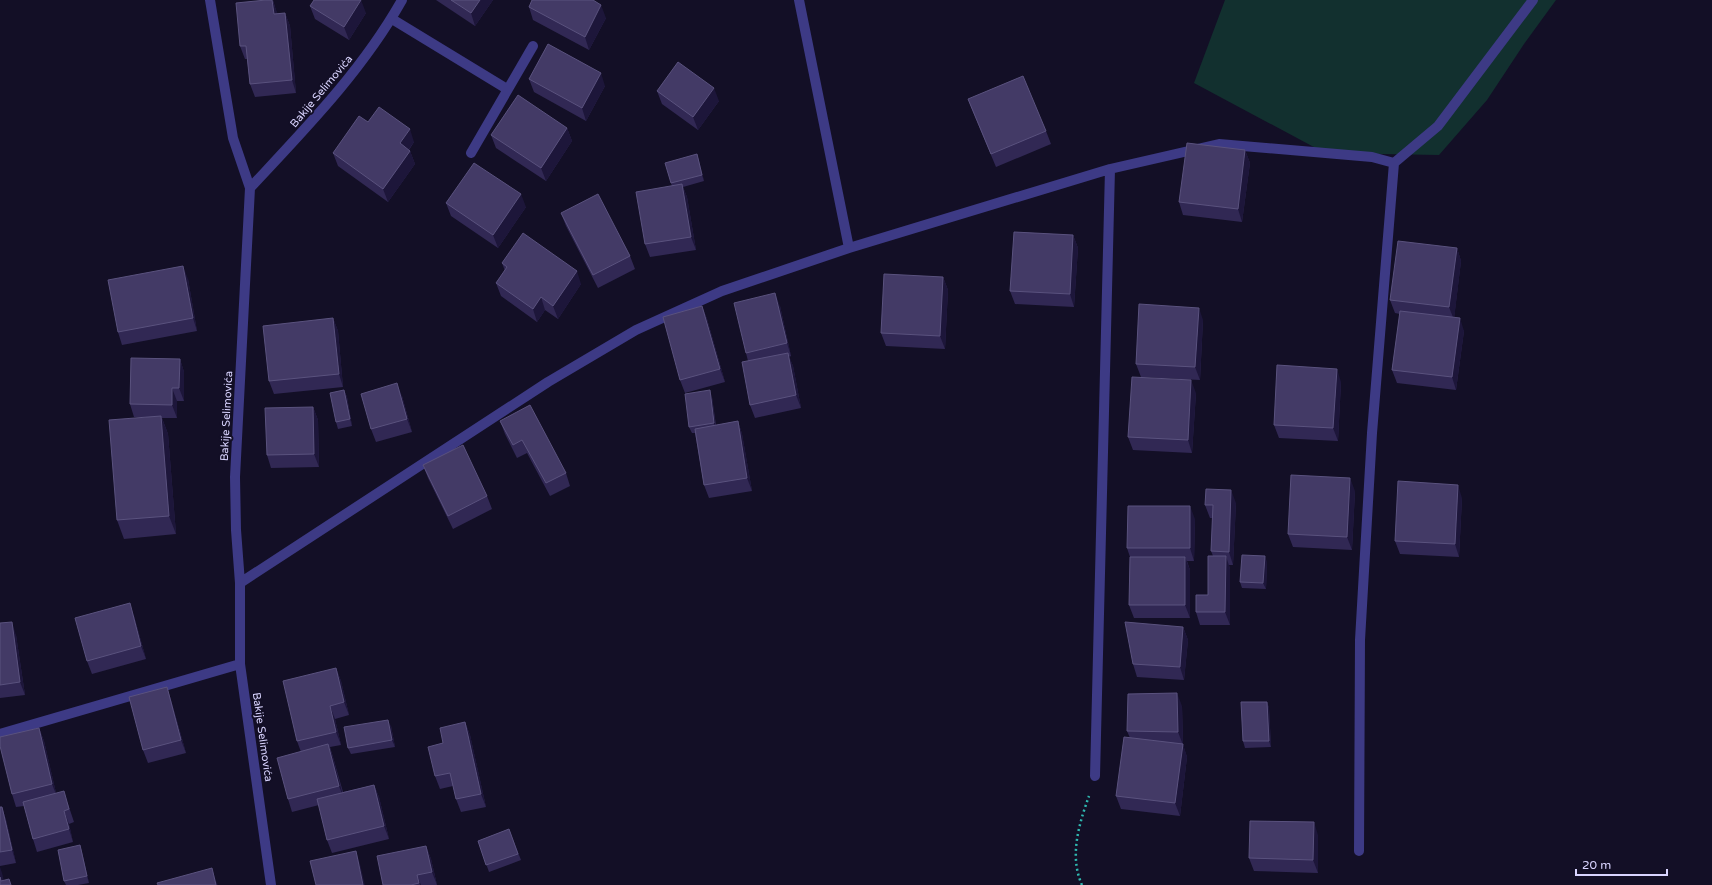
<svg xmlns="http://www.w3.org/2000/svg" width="1712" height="885" font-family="'Varela Round',sans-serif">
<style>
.green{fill:#12302f}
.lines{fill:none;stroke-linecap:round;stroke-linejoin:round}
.path{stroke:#2fb8b0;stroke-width:2.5;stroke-dasharray:2 3;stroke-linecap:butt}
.street{stroke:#3d3a85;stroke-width:10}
.wall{fill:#312854}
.shaded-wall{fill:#1d163a}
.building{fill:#433a66;stroke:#5a527e}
.labels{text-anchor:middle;stroke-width:4;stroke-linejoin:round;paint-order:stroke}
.street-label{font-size:11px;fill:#d9d4ff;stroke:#130f26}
</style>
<rect width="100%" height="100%" fill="#130f26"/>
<path class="green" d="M1225,0H1556L1524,44L1487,100L1439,155L1325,153L1194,83Z"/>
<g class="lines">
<path class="path" d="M1082,885C1069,856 1079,824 1089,796"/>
<path class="street" d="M210,0L233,138L250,188
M799,0L849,248
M392,19L507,89
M471,153L533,46
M1394,163L1438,126L1533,0
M240,583L548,382L636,330L722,291L849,248L1110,169L1219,144L1372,157L1394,163L1372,433L1360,640L1359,851
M0,734L240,664
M1095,776L1110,169
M271,885L240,664V583L236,530L235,477L250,188C305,129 362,71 402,0"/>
</g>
<path class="wall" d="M273,0L277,14L285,13L290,26L296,93L255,97L250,84L247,59H245L240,46Z
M436,0H493L475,26Z
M310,6L366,13L349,40L315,19Z
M529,7L606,18L589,50L533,20Z
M529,79L605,86L586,121L534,92Z
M657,91L719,101L698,130L662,104Z
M968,99L1046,131L1051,144L996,167L973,112Z
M368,122L414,142L409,150L410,151L415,164L388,202L338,166L333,153Z
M567,128L572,141L546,181L496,148L491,135Z
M1245,150L1250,163L1242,222L1183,215L1179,202Z
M697,154L699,161L704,181L683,187L687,197L696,250L650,257L645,244L672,186L671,183Z
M446,203L526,207L498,248L451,216Z
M561,213L630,256L635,269L598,288L566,226Z
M1073,235L1078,248L1074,307L1015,304L1010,291Z
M1457,248L1461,261L1454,318L1464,331L1456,390L1397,383L1392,370L1400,314L1395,313L1390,300Z
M502,263L581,284L558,319L545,310L537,322L501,296L496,283L505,271Z
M943,277L948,290L945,349L886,346L881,333Z
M188,279L197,331L122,345L118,332Z
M702,306L707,319L725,382L685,393L680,380Z
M780,306L791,356L789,357L793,366L801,408L755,418L750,405L748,361L746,353Z
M333,318L338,331L343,387L274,394L269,381Z
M1203,320L1200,380L1141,377L1136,364Z
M180,359L184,372V401H177V418H162L168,434L176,534L124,539L117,520L146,417H134L130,404Z
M1341,382L1338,441L1279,438L1274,425Z
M344,390L347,397L352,426L338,429L336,422Z
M1196,393L1192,453L1133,450L1128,437Z
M402,396L412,432L376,442L371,429Z
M712,397L716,425L738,421L742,434L752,491L709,498L704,485L695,433H692L689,427Z
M313,407L318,420L319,467L271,468L267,455Z
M500,421L566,473L570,486L550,496L527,453L517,458L505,434Z
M423,465L487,496L492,509L453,529L428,478Z
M1355,491L1352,550L1293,547L1288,534Z
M1462,498L1459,557L1400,554L1395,541Z
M1236,503L1233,565H1229L1230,569V625H1200L1196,612L1208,595L1213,556L1211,551L1213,518H1210L1205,505Z
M1195,519L1194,561H1187L1190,570V618H1134L1129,605L1130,557L1127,548Z
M1267,562L1266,589L1242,588L1240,582Z
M134,616L146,659L92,674L87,661Z
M0,623L16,635L25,695L0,698Z
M1183,627L1188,640L1184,680L1137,677L1133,664Z
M336,668L341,681L349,715L335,719L341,745L330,747L333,757L343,792L374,785L379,797L389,839L332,853L327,840L319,805L292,812L288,799L301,752L297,741Z
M167,687L171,700L186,753L148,763L143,750Z
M1267,702L1269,708L1271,747L1245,748L1243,741Z
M1182,706L1183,745L1187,757L1180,816L1121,809L1116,796L1130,738L1127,731Z
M465,722L470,735L486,807L461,812L456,799L453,786L440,789L435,776L443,743Z
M391,726L395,747L351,754L348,748Z
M39,728L44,741L56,793L68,804L74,822L69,824L73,842L37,852L33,839L24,806L16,807L12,794Z
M0,807H2L6,820L16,863L0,866Z
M509,829L521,860L489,872L478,841Z
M1318,835V873L1254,871L1249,858Z
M80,845L82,852L89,883L78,885H66L64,881Z
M426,846L431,859L437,885H383Z"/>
<path class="shaded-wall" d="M272,0L277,12L279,27L274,14Z
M361,0L366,13L349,40L344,27Z
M480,0H493L475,26L471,13Z
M601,5L606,18L589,50L585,37Z
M285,13L290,26L296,93L292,80Z
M601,73L605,86L586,121L582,108Z
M714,88L719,101L698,130L693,117Z
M567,128L572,141L546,181L541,168Z
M410,129L414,142L404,156L400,143Z
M1245,150L1250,163L1242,222L1238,209Z
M410,151L415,164L388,202L383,189Z
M697,154L699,161L704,181L702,175Z
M682,184L687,197L696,250L691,237Z
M521,194L526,207L498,248L493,235Z
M1073,235L1078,248L1074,307L1070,294Z
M1457,248L1461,261L1454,320L1449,307Z
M183,266L188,279L197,331L193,318Z
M577,271L581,284L558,319L553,306Z
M943,277L948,290L945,349L940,336Z
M775,293L780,306L791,356L787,343Z
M541,297L545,310L537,322L533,309Z
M702,306L707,319L725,382L720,369Z
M1199,308L1203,320L1200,380L1195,367Z
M333,318L338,331L343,387L339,374Z
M1460,318L1464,331L1456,390L1452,377Z
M788,353L793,366L801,408L796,395Z
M180,359L184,372V401L179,388Z
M1337,369L1341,382L1338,441L1333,428Z
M1191,380L1196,393L1192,453L1188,440Z
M397,383L402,396L412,432L407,419Z
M172,388L177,401V418L172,405Z
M344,390L347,397L352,426L350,419Z
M710,390L712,397L716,430L714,423Z
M313,407L318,420L319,467L314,454Z
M161,416L168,434L176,534L169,516Z
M738,421L742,434L752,491L747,478Z
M1350,478L1355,491L1352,550L1347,537Z
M1458,485L1462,498L1459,557L1455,544Z
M1231,490L1236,503L1233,565L1229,552Z
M1190,506L1195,519L1194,561L1190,548Z
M1226,556L1230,569V625L1225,612Z
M1265,556L1267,562L1266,589L1263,583Z
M1185,557L1190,570V618L1185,605Z
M130,603L134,616L146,659L141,646Z
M12,622L16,635L25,695L20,682Z
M1183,627L1188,640L1184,680L1180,667Z
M336,668L341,681L349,715L344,702Z
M167,687L171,700L186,753L181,740Z
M1177,693L1182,706L1183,745L1178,732Z
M1267,702L1269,708L1271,747L1269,741Z
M330,706L335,719L341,745L336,732Z
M388,720L391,726L395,747L392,740Z
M465,722L470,735L486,807L481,794Z
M39,728L44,741L57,797L52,784Z
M328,744L333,757L344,799L339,786Z
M1183,744L1187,757L1180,816L1175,803Z
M374,785L379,797L389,839L384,826Z
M2,807L6,820L16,863L12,850Z
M64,811L69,824L73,842L69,829Z
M1314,822L1318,835V873L1313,860Z
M80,845L82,852L89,883L87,876Z
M426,846L431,859L437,885L432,872Z
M356,851L360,864L365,885H363Z
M0,867L2,873L5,885H2L0,877Z
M212,868L216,881L218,885H216Z
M417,875L421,885H420Z"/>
<path class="building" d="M266,0H272L274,14L285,13L292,80L250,84L246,46H240L236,3Z
M314,0H361L344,27L310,6Z
M451,0H480L471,13Z
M532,0H593L601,5L585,37L529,7Z
M548,44L601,73L582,108L529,79Z
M678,62L714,88L693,117L657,91Z
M1023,76L1046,131L991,154L968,99Z
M518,95L567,128L541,168L491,135Z
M379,107L410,129L400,143L410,151L383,189L333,153L359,116L368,122Z
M1187,143L1245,150L1238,209L1179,202Z
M697,154L702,175L671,183L665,163Z
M474,163L521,194L493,235L446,203Z
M682,184L691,237L645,244L636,192Z
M598,194L630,256L593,275L561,213Z
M1014,232L1073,235L1070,294L1010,291Z
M523,233L577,271L553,306L541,297L533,309L496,283L507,267L502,263Z
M1398,241L1457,248L1449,307L1390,300Z
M183,266L193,318L118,332L108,280Z
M884,274L943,277L940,336L881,333Z
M775,293L787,343L746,353L734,303Z
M1139,304L1199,308L1195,367L1136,364Z
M702,306L720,369L680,380L663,317Z
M1400,311L1460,318L1452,377L1392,370Z
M333,318L339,374L269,381L263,326Z
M788,353L796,395L750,405L742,362Z
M131,358L180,359L179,388H172V405L130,404Z
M1277,365L1337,369L1333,428L1274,425Z
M1132,377L1191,380L1188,440L1128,437Z
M397,383L407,419L371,429L361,394Z
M344,390L350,419L336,422L330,393Z
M710,390L714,423L689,427L685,394Z
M530,405L566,473L546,483L522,440L513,445L500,421Z
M313,407L314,454L267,455L265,408Z
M161,416L169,516L117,520L109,420Z
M738,421L747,478L704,485L695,429Z
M463,445L487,496L448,516L423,465Z
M1291,475L1350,478L1347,537L1288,534Z
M1398,481L1458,485L1455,544L1395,541Z
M1206,489L1231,490L1229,552L1211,551L1213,505H1205Z
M1128,506H1190V548H1127Z
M1242,555L1265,556L1263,583L1240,582Z
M1208,556H1226L1225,612H1196V595H1208Z
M1130,557H1185V605H1129Z
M130,603L141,646L87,661L75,618Z
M12,622L20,682L0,685V623Z
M1125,622L1183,627L1180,667L1133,664Z
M336,668L344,702L330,706L336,732L297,741L283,681Z
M167,687L181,740L143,750L129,697Z
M1177,693L1178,732L1127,731L1128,694Z
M1241,702H1267L1269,741H1243Z
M388,720L392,740L348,748L344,727Z
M465,722L481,794L456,799L450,773L435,776L428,747L443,743L440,728Z
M39,728L52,784L12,794L0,746V737Z
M1124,737L1183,744L1175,803L1116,796Z
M328,744L339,786L288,799L277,758Z
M374,785L384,826L327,840L317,799Z
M64,791L69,809L64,811L69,829L33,839L23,802Z
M0,807H2L12,850L0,852Z
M1250,821L1314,822L1313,860L1249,858Z
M509,829L518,854L486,865L478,841Z
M80,845L87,876L64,881L58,850Z
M426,846L432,872L417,875L419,883L411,885H383L377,856Z
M356,851L363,885H316L310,861Z
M212,868L216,885H158L157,883Z
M0,877L1,881L9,879L11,885H0Z"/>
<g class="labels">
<g class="street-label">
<text transform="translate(321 91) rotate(-50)" y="4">Bakije Selimovića</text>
<text transform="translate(226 416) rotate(-87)" y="4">Bakije Selimovića</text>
<text transform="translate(263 737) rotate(82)" y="4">Bakije Selimovića</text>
</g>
</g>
<path d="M1576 869v6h91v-6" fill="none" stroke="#d9d4ff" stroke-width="2"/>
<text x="1582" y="869" font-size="12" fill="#d9d4ff" stroke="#130f26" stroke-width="3" paint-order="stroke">20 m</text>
</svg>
